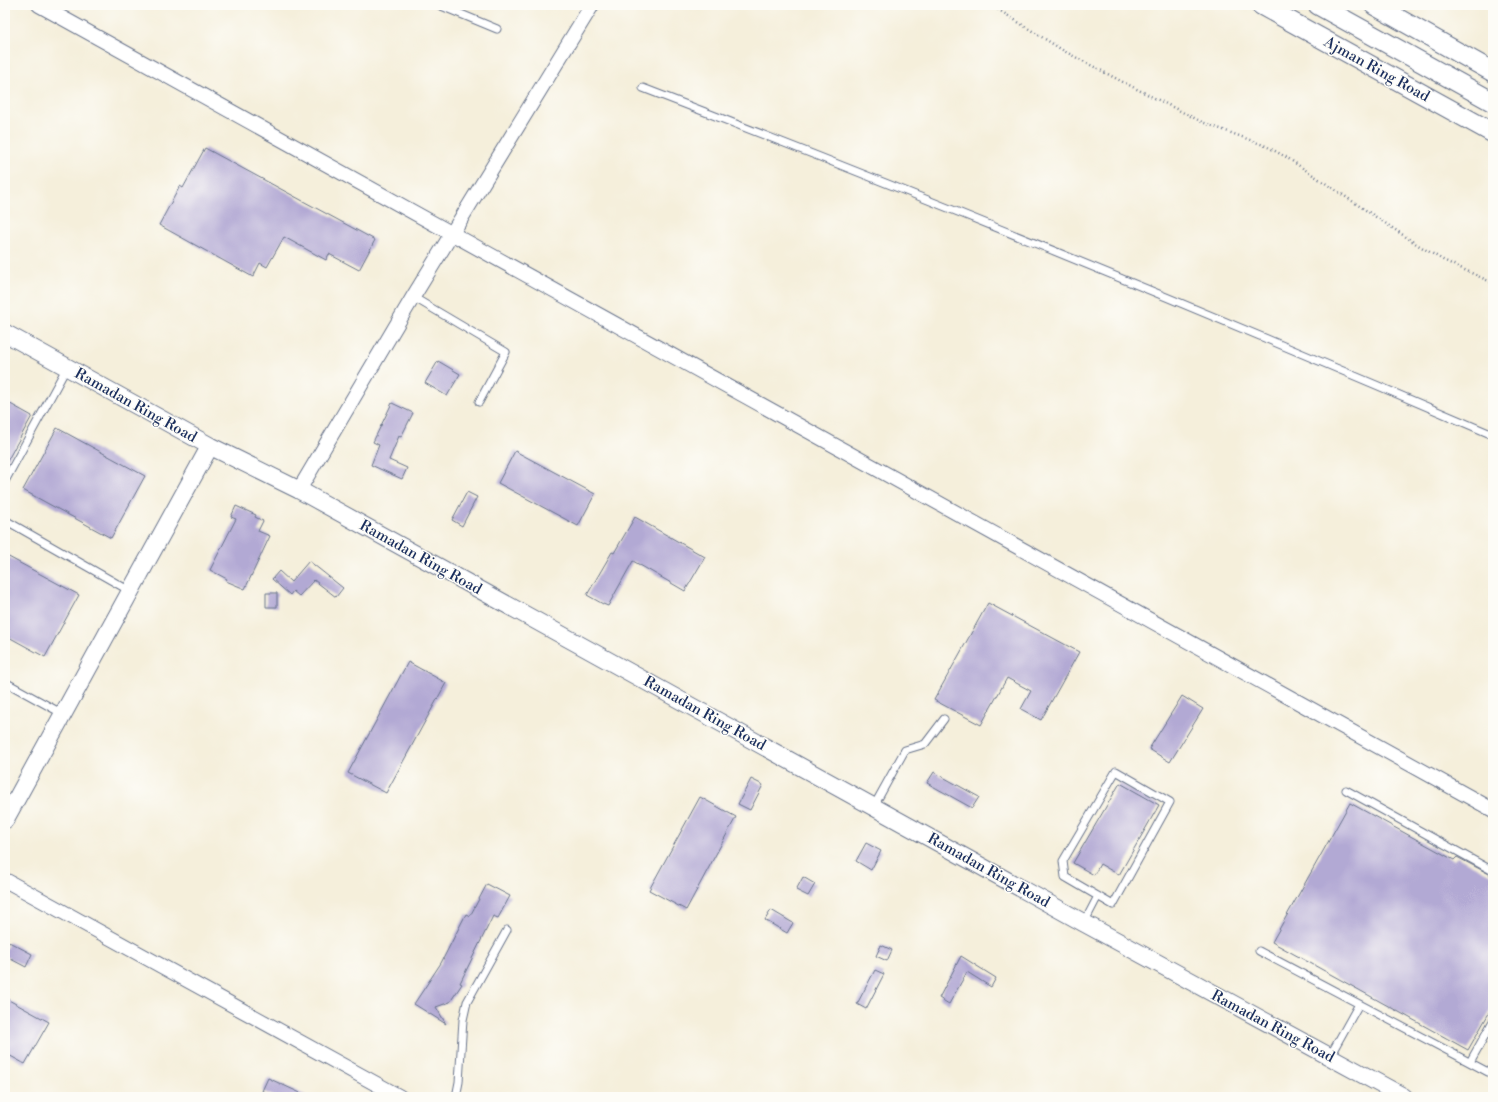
<svg xmlns="http://www.w3.org/2000/svg" width="1498" height="1102" font-family="'Libre Bodoni',serif">
<style>
.building{fill:#b2a9d4}
.lines{fill:none;stroke-linecap:round;stroke-linejoin:round}
.service-casing{stroke:#67728a;stroke-width:9}
.minor-casing{stroke:#67728a;stroke-width:16}
.tertiary-casing{stroke:#67728a;stroke-width:19}
.secondary-casing{stroke:#67728a;stroke-width:21}
.path{stroke:#67728a;stroke-width:2.5;stroke-dasharray:1 3;stroke-linecap:butt}
.service{stroke:#fff;stroke-width:7}
.minor{stroke:#fff;stroke-width:14}
.tertiary{stroke:#fff;stroke-width:17}
.secondary{stroke:#fff;stroke-width:19}
.labels{text-anchor:middle;stroke-width:3;stroke-linejoin:round;paint-order:stroke}
.street-label{font-size:15px;fill:#1b2f5e;stroke:#fdfcf7}
</style>
<rect width="100%" height="100%" fill="#fdfcf7"/>
<filter id="ink" filterUnits="userSpaceOnUse"><feTurbulence type="fractalNoise" baseFrequency=".025" numOctaves="2"/><feDisplacementMap in="SourceGraphic" scale="8" xChannelSelector="R" yChannelSelector="G"/><feConvolveMatrix kernelMatrix="1 2 1 2 8 2 1 2 1" color-interpolation-filters="sRGB"/></filter>
<filter id="wash" filterUnits="userSpaceOnUse"><feTurbulence type="fractalNoise" baseFrequency=".012" numOctaves="4" result="noise"/><feDisplacementMap in="SourceGraphic" scale="16" xChannelSelector="R" yChannelSelector="G"/><feGaussianBlur stdDeviation="0.9" result="paint"/><feColorMatrix in="noise" values="0 0 0 0 0 0 0 0 0 0 0 0 0 0 0 0 0 1.4 0 .05"/><feComposite in="paint" operator="in"/></filter>
<g filter="url(#wash)">
<rect width="100%" height="100%" fill="#f5efdb"/>
<g id="blocks">
<path class="building" d="M205,148L375,240L359,270L329,254L326,260L284,237L267,267L260,263L253,277L159,225L180,186L183,188Z
M438,361L460,374L447,396L425,383Z
M5,401L32,416L5,465Z
M392,403L413,413L401,437L399,436L389,460L407,468L402,479L371,465L379,445L373,442Z
M57,428L145,476L111,538L23,490Z
M515,451L595,494L578,526L498,483Z
M467,492L477,497L462,526L452,520Z
M236,506L256,515L255,517L263,521L258,531L270,536L245,589L226,581L227,579L210,570L236,519L231,517Z
M635,517L705,557L685,591L633,561L608,606L603,604L587,595L612,552L614,553Z
M5,555L79,595L45,657L5,635Z
M309,561L343,588L336,597L314,580L299,596L293,591L290,595L272,579L279,571L291,582Z
M266,593H277V607H266Z
M988,603L1079,652L1041,720L1021,709L1031,691L1007,678L981,725L934,700Z
M408,662L446,683L386,793L348,773Z
M1182,696L1203,709L1170,762L1149,749Z
M934,772L979,797L972,808L927,783Z
M751,779L763,785L750,810L738,804Z
M1120,783L1159,805L1119,875L1100,864L1094,875L1073,863Z
M700,797L736,817L686,910L649,890Z
M1350,803L1454,860L1457,857L1493,876V1006L1468,1050L1272,942Z
M866,843L881,851L871,870L856,861Z
M803,877L815,884L808,896L796,890Z
M487,884L510,896L498,918L493,916L460,983L462,984L450,1002L436,1007L446,1024L414,1004L441,963L466,914L470,916Z
M771,910L793,923L787,933L765,920Z
M9,942L32,954L26,967L5,956V950Z
M881,945L892,950L887,961L876,956Z
M961,956L996,978L991,987L967,972L949,1004L939,998Z
M875,970L884,974L866,1009L857,1004Z
M5,998L49,1022L25,1064L5,1053Z
M268,1078L309,1097H275L262,1091Z"/>
</g>
</g>
<g filter="url(#ink)">
<use href="#blocks" fill-opacity="0" stroke="#67728a" stroke-width="1"/>
<g class="lines">
<g class="service-casing">
<path id="service" d="M439,5L497,29
M643,88C929,198 1212,314 1493,435
M413,297L506,352L479,402
M5,481L67,367
M5,520L130,591
M5,682L63,714
M1116,771L1170,802L1113,905L1065,877L1063,861Z
M1346,790L1493,871
M874,806L905,750L925,744L944,719
M1084,923L1098,896
M1259,951L1488,1072
M1330,1056L1359,1004
M1470,1062L1493,1021
M456,1097L459,1082L463,1020L467,1002L507,930"/>
</g>
<g class="minor-casing">
<path id="minor" d="M39,5L1493,810
M299,490L413,297L592,5
M5,880L400,1097"/>
</g>
<g class="tertiary-casing">
<path id="tertiary" d="M5,333L210,446L299,490L1084,923L1404,1097
M5,820L210,446"/>
</g>
<g class="secondary-casing">
<path id="secondary" d="M1261,5L1493,133
M1318,5L1493,102
M1374,5L1493,72"/>
</g>
<path class="path" d="M991,5L1064,51L1119,80L1202,122L1266,146L1286,157L1418,245L1443,260L1493,283"/>
<use href="#service" class="service"/>
<use href="#minor" class="minor"/>
<use href="#tertiary" class="tertiary"/>
<use href="#secondary" class="secondary"/>
</g>
</g>
<g class="labels">
<g class="street-label">
<text transform="translate(1377 69) rotate(29)" y="5">Ajman Ring Road</text>
<text transform="translate(136 405) rotate(29)" y="5">Ramadan Ring Road</text>
<text transform="translate(421 557) rotate(29)" y="5">Ramadan Ring Road</text>
<text transform="translate(705 713) rotate(29)" y="5">Ramadan Ring Road</text>
<text transform="translate(989 870) rotate(29)" y="5">Ramadan Ring Road</text>
<text transform="translate(1273 1026) rotate(28)" y="5">Ramadan Ring Road</text>
</g>
</g>
<rect width="1498" height="1102" fill="none" stroke="#fdfcf7" stroke-width="20"/>
</svg>
